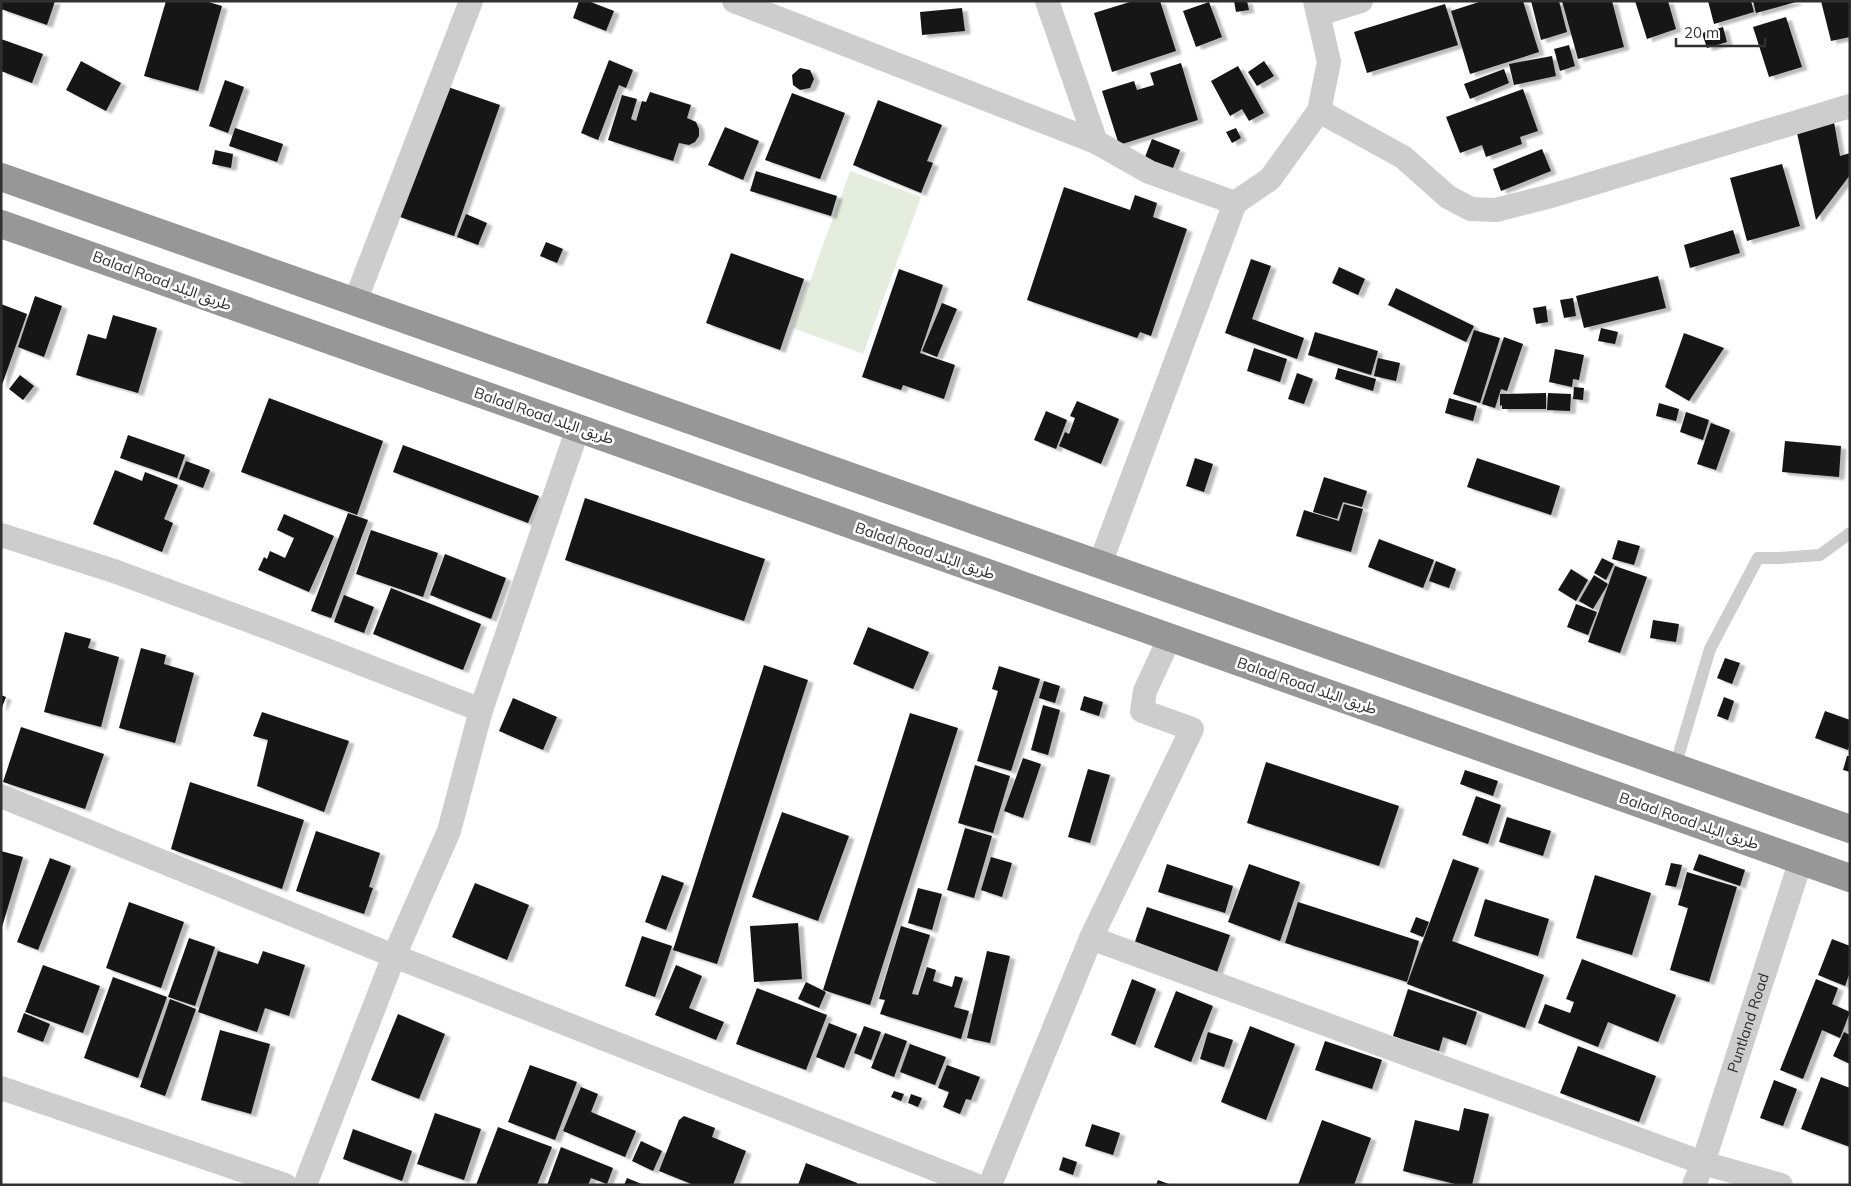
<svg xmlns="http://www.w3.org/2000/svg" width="1851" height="1186" font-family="Mulish,'Noto Sans Arabic',sans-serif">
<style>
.green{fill:#e5eddf}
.building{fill:#171717;filter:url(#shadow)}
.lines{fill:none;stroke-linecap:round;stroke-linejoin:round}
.lane{stroke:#cdcdcd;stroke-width:12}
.street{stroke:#cdcdcd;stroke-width:24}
.highway{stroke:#979797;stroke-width:28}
.labels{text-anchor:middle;stroke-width:5;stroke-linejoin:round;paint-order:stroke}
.street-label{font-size:15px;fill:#303030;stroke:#fff}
</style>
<defs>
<filter id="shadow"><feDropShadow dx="5.5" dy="3" stdDeviation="1" flood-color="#0004"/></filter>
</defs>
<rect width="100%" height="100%" fill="#fff"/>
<path class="green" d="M850,171L921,197L863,354L793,328Z"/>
<path class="building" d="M1,1H55L47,25L1,9Z
M166,1H205L222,6L198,91L144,76Z
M579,1H588L614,11L606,31L573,18Z
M1133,1H1160L1176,51L1112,72L1094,13Z
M1234,1H1247L1249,10L1236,12Z
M1482,1H1523L1539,52L1470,74L1451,11Z
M1531,1H1559L1567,32L1541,40Z
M1562,1H1612L1624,47L1578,59Z
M1635,1H1668L1676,29L1647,39Z
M1708,1H1751L1754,12L1714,24Z
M1753,1H1796V2L1756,13Z
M1821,1H1850V37L1831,41Z
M1209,2L1222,37L1196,47L1183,11Z
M1445,4L1458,45L1367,73L1354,32Z
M962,8L965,31L922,35L920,12Z
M1786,17L1802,67L1769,77L1753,27Z
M1723,27L1727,42L1707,48L1702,33Z
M1,39L43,54L32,83L1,71Z
M1569,45L1575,66L1560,71L1554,49Z
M1552,56L1556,76L1514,85L1509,64Z
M609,60L633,70L626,88L619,85L598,140L581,133Z
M81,61L121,83L106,111L66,90Z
M1264,61L1274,76L1257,86L1248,72Z
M1181,63L1198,120L1119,145L1102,91L1134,81L1137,90L1154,85L1150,73Z
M1238,66L1264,113L1249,121L1242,109L1230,116L1211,81Z
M800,68L810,70L814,79L810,88L800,90L793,85L792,75Z
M1504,69L1509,83L1470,99L1464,84Z
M225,80L244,87L228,133L209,126Z
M445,86L500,105L454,236L400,217Z
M1523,89L1538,131L1520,137L1522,144L1486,157L1482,145L1460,153L1446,117Z
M650,92L691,105L687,118L696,122L699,129V136L695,142L689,145L679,143L673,161L608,140L622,95L637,99L631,119L636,121L642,101L646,102Z
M792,93L845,113L820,179L765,160Z
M878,100L942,125L927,161L933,163L921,193L853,165Z
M1834,122L1840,156L1850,153V175L1816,220L1797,133Z
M725,127L759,141L743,180L708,165Z
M235,128L283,144L277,162L229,146Z
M1236,128L1241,138L1232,143L1226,132Z
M1152,139L1180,150L1171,173L1143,162Z
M1542,149L1551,171L1501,191L1493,169Z
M215,150L233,154L231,168L212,164Z
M1782,164L1800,226L1747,241L1730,178Z
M756,171L837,196L831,216L750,191Z
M1064,187L1130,210L1135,195L1157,203L1153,217L1187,229L1151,336L1140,332L1137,338L1027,300Z
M466,214L487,223L478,245L457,237Z
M1733,230L1740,253L1690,268L1684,245Z
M546,242L563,249L557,263L540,256Z
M731,253L804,279L780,350L706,323Z
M1251,259L1271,266L1252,319L1304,338L1297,359L1225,333Z
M1339,267L1365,279L1358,295L1332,283Z
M899,269L943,285L920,353L955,365L944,399L903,385L901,390L862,377Z
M1658,276L1666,308L1584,328L1576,296Z
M1396,288L1474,326L1466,342L1388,305Z
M35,296L62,306L44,357L18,347Z
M1573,298L1576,316L1564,318L1560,300Z
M942,303L957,309L937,357L922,351Z
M1,304L27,314L2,385H1Z
M1546,306L1548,322L1536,324L1533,308Z
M113,315L157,328L138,393L76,375L88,334L106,339Z
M1601,328L1618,332L1615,344L1598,341Z
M1474,330L1500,338L1480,403L1453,394Z
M1315,332L1378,351L1371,375L1308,355Z
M1684,333L1724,348L1689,401L1665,387Z
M1504,337L1523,344L1507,391L1501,389L1495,408L1482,404Z
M1254,348L1287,359L1280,382L1247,371Z
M1555,349L1584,355L1579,380L1573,379L1572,387L1549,382Z
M1378,358L1400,363L1396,381L1374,376Z
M1338,368L1376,379L1373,391L1335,379Z
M1297,373L1313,379L1304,404L1288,399Z
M20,375L34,386L23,400L9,389Z
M1574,387L1584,388L1583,400L1573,399Z
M1546,393V409H1502V405L1500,406V394Z
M1548,393L1571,394L1570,411L1547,410Z
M269,398L383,441L357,515L241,472Z
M1449,398L1477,406L1473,421L1445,413Z
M1077,401L1119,419L1101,464L1059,446L1065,432L1069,434L1075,418L1070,416Z
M1659,403L1679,409L1676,421L1656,416Z
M1046,411L1067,420L1056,449L1034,440Z
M1686,412L1709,420L1703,440L1680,432Z
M1711,423L1730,430L1716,470L1697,464Z
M128,435L185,455L177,478L120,458Z
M1785,441L1841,446L1839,477L1782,472Z
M403,445L539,496L528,523L393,472Z
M1195,458L1213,464L1204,492L1186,486Z
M1477,458L1560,486L1551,515L1467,487Z
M186,461L210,470L203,488L179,479Z
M115,470L142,481L145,472L178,485L164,519L173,523L162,552L93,524Z
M1324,477L1367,491L1362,507L1343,502L1337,519L1313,512Z
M585,498L765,559L744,621L565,560Z
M1344,504L1363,509L1351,552L1296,536L1304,510L1339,521Z
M348,513L368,520L331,618L311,611Z
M284,514L334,536L309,592L258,570L264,557L267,559L270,551L285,558L294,538L277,530Z
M371,530L438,553L423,597L356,574Z
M1379,539L1434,560L1423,588L1368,567Z
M1618,540L1640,546L1634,565L1612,559Z
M445,554L506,578L491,619L430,595Z
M1602,558L1614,564L1606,580L1594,573Z
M1436,561L1456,569L1449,588L1429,581Z
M1615,566L1647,577L1620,653L1588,642Z
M1571,569L1588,580L1576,601L1558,590Z
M1594,575L1608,584L1593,609L1579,601Z
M391,588L481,624L463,670L373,634Z
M344,595L374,607L364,633L334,622Z
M1576,604L1597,612L1588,635L1567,627Z
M1653,620L1679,624L1676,642L1650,638Z
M868,627L929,652L913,689L853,664Z
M65,632L91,639L88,648L119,657L101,727L44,712Z
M141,648L166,655L164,664L194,673L175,743L119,728Z
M1725,658L1740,663L1732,684L1717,678Z
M764,665L808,680L717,964L673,950Z
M999,666L1040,679L1011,771L977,761L998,691L992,689Z
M1044,681L1060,686L1055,703L1039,698Z
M1,695L6,697L1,710Z
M1084,696L1103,702L1099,716L1080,710Z
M1724,697L1734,701L1728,720L1717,716Z
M513,698L557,717L543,750L499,731Z
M1043,705L1060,710L1048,755L1031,750Z
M1825,711L1850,720V744L1848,750L1815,738Z
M262,712L349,741L324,812L257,786L268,740L253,736Z
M910,713L958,728L870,1005L823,990Z
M21,727L104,754L85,809L3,782Z
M1847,756H1850V772L1843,770Z
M1023,758L1041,764L1023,818L1004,811Z
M1266,762L1399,806L1379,866L1247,823Z
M975,765L1010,776L993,833L958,823Z
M1088,769L1110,775L1090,843L1068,837Z
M1465,770L1498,781L1493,796L1460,784Z
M190,782L304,820L282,889L171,849Z
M1476,796L1501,805L1488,844L1462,835Z
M782,812L849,836L818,921L752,897Z
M1507,817L1551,831L1543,856L1499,842Z
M965,828L992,836L974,898L947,890Z
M316,831L380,853L369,887L373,888L364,914L296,891Z
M1,851L23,857L2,927H1Z
M1699,854L1745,870L1740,886L1693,870Z
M991,857L1012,863L1002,897L981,890Z
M50,858L71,866L38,950L17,942Z
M1453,859L1479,868L1452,941L1544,975L1525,1028L1407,984Z
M1671,863L1682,865L1676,887L1665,885Z
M1167,864L1233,886L1225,913L1158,892Z
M1249,864L1300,882L1280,941L1228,922Z
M1687,872L1737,887L1709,982L1670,970L1688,908L1678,905Z
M662,875L684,883L666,930L645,922Z
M1595,875L1651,893L1632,955L1576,938Z
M475,883L529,905L507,960L452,937Z
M918,888L942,894L932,930L908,923Z
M1485,899L1549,919L1538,956L1474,936Z
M129,902L184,922L161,988L106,968Z
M1298,902L1419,941L1407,982L1285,943Z
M1147,907L1230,935L1215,978L1132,950Z
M1416,917L1429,922L1423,937L1410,932Z
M798,923L802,979L754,982L750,926Z
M901,926L930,935L912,994L918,995L927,967L936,970L933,981L952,987L955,976L963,978L954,1007L969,1011L961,1039L880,1014L885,1000L879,999Z
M642,936L672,946L655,997L625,986Z
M189,938L215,947L195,1006L168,997Z
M1832,939L1850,946V972L1845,986L1818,975Z
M218,951L258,964L263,951L305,965L289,1016L265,1008L257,1032L198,1012Z
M987,951L1010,956L990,1043L967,1038Z
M1582,959L1676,995L1658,1042L1608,1022L1598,1047L1538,1023L1545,1004L1570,1013L1574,1002L1566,999Z
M43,965L100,986L83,1033L25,1012Z
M676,965L702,976L689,1008L724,1022L716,1040L655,1015Z
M113,977L167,997L138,1078L84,1058Z
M1132,979L1156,989L1135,1045L1111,1035Z
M1816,979L1838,988L1832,1004L1850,1012L1840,1038L1822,1030L1803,1079L1780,1070Z
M806,982L826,992L819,1008L798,999Z
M757,988L827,1015L806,1070L736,1044Z
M1408,989L1477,1012L1466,1045L1443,1037L1439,1051L1393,1036Z
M1176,991L1213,1006L1191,1062L1154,1047Z
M170,999L196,1009L165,1096L140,1087Z
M24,1013L50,1024L43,1042L17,1032Z
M398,1014L445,1034L419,1099L371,1080Z
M829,1023L857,1034L844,1068L816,1057Z
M864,1026L881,1032L871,1060L854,1053Z
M1250,1026L1295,1044L1266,1120L1221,1102Z
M220,1030L270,1044L251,1114L201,1100Z
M1208,1032L1233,1040L1224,1067L1200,1059Z
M1844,1032L1850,1035V1064L1833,1056Z
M885,1033L907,1041L894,1077L871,1068Z
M1325,1041L1382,1060L1372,1089L1315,1070Z
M910,1044L946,1057L935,1085L900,1072Z
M1578,1046L1656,1076L1639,1122L1560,1093Z
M530,1065L577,1082L555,1140L508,1122Z
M947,1065L980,1077L971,1100L966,1099L960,1114L943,1107L949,1092L938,1088Z
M1821,1077L1850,1088V1147L1801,1129Z
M1774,1080L1797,1089L1783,1126L1760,1118Z
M581,1087L598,1094L591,1112L636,1131L625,1157L563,1131Z
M894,1091L904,1094L901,1101L891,1097Z
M911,1094L922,1098L918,1107L908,1103Z
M1464,1108L1489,1114L1472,1185H1459L1403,1171L1415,1120L1459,1131Z
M435,1113L481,1129L464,1180L417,1164Z
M684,1116L715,1128L712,1137L746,1151L733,1185H694L659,1171L679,1120Z
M1322,1120L1371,1138L1354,1185H1298Z
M1092,1124L1120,1133L1113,1155L1085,1146Z
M498,1127L552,1147L537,1185H476Z
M353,1129L412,1151L402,1181L343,1159Z
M641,1141L662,1151L653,1171L632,1161Z
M561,1147L613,1168L607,1184L591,1178L588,1185H547Z
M1063,1157L1077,1162L1073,1175L1059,1170Z
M806,1163L857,1183V1185H798Z
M627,1178L644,1185H624Z
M1158,1180L1171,1185H1156Z"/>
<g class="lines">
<path class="lane" d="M1675,767L1710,649L1758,558H1779L1820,555L1850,533"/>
<g class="street">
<path d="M734,1L1096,142L1149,172L1235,203"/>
<path d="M1047,1L1096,142"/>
<path d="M1319,14L1361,1"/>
<path d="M1319,111L1403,157L1448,197L1471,209L1496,210L1551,196L1850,106"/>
<path d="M355,302L471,1"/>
<path d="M1,535L114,571L277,631L481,710"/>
<path d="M1100,564L1235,203L1270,179L1319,111L1329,62L1315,1"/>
<path d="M1,796L394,956L975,1185"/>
<path d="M1091,938L1703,1163L1781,1185"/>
<path d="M1,1088L285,1185"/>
<path d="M305,1185L394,956L449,831L481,710L578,428"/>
<path d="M990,1185L1091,938L1192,729L1142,711L1145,691L1170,637"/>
<path id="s1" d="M1694,1185L1703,1163L1801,860"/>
</g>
<path class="highway" d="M1,177L1850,829
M1,224L1850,878"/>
</g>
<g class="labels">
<g class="street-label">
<text transform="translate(162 281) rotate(20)" y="5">Balad Road طريق البلد</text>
<text transform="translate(544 416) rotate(19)" y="5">Balad Road طريق البلد</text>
<text transform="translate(925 551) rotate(19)" y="5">Balad Road طريق البلد</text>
<text transform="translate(1307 686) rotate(19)" y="5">Balad Road طريق البلد</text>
<text transform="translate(1689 821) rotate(19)" y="5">Balad Road طريق البلد</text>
<text dy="5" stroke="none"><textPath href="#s1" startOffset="171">Puntland Road</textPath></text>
</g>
</g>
<rect width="1851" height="1186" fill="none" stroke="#303030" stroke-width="5"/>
<path d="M1676 38v8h89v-8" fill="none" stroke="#303030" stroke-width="2.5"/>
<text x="1684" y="38" font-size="15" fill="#303030" stroke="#ffffff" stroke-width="4" paint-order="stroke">20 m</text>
</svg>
